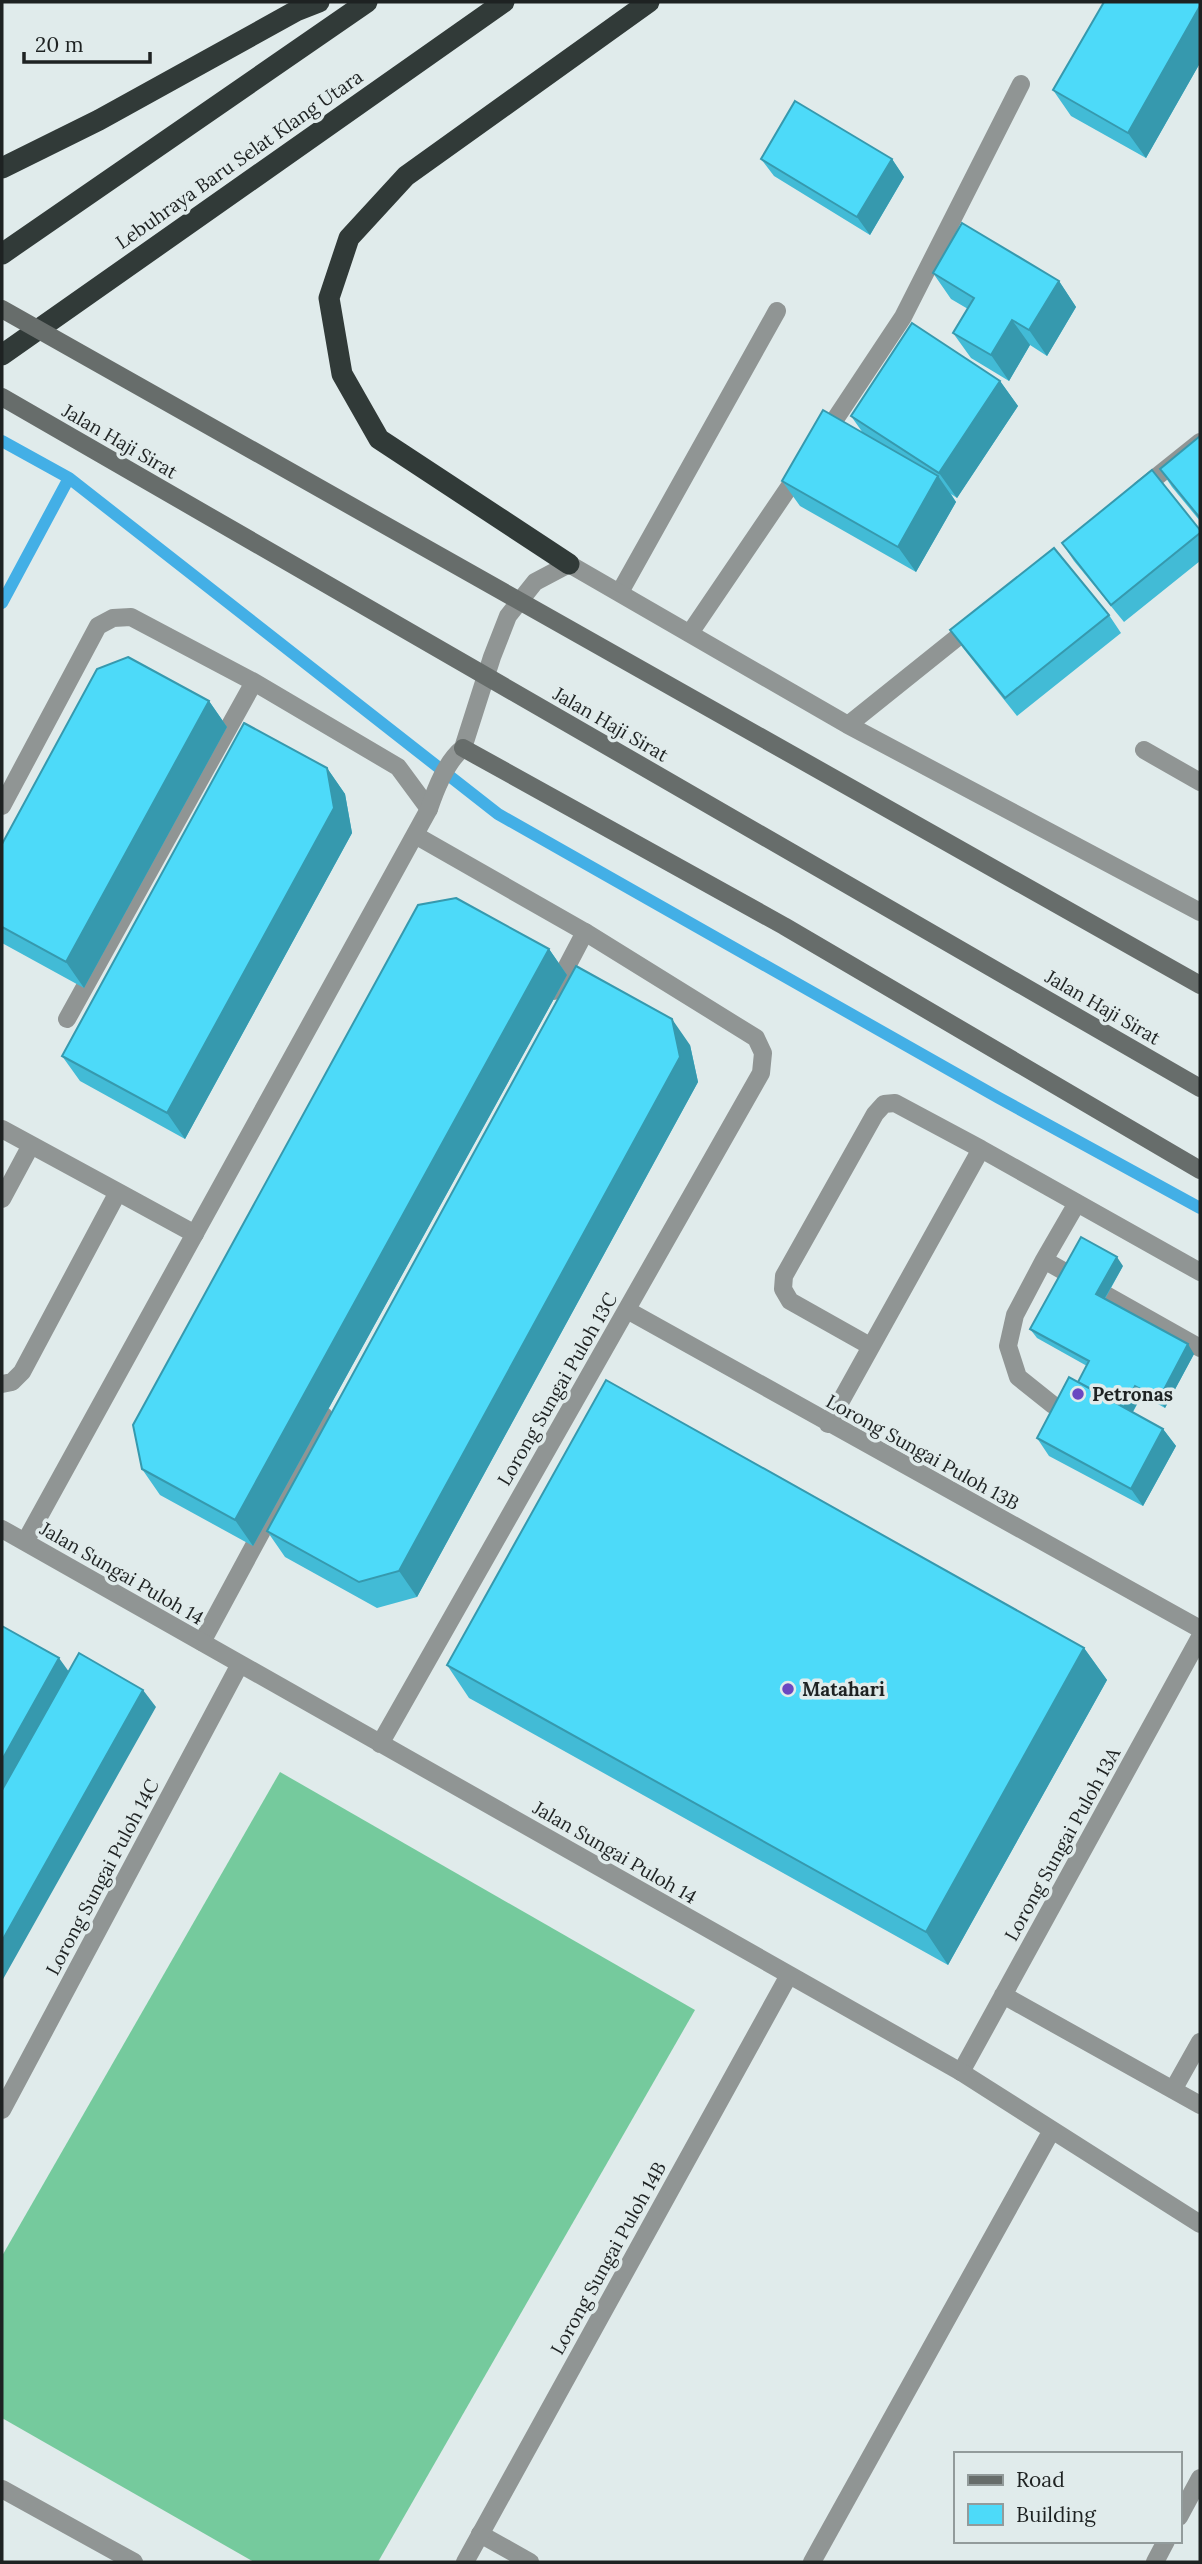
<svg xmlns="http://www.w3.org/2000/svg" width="1202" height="2564" font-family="Lora,serif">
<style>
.garden{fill:#75ca9d}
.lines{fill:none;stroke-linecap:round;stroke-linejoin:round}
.stream{stroke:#43afe6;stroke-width:12}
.service{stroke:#909594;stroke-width:18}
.minor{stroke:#909594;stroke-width:18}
.secondary{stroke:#676d6b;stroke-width:18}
.motorway{stroke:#313a38;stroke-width:21}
.secondary-bridge{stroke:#676d6b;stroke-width:18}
.wall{fill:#42bbd6}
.shaded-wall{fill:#3699ae}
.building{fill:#4ddaf9;stroke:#3699ae;stroke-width:2}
.poi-dot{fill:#6a48c1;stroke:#e0ebeb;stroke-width:2.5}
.labels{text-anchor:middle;stroke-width:7;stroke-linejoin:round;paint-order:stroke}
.street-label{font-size:19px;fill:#1e2222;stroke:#e0ebeb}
.poi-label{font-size:19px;font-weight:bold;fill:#1e2222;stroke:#e0ebeb;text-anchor:start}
</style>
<rect width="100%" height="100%" fill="#e0ebeb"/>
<path class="garden" d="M280,1772L695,2010L378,2562H254L2,2418V2256Z"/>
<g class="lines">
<path class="stream" d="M2,441L69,478
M2,603L69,478L498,814L999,1098L1200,1208"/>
<path class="service" d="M620,592L777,311
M2,806L98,626L113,618L131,617L254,682L398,767L429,809
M554,991L585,932
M67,1019L254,682
M2,1129L118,1192L22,1372L12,1382L2,1384
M118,1192L195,1234
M2,1199L31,1145
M1077,1203L1044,1260L1200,1348
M1044,1260L1015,1315L1008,1346L1018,1377L1053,1405
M870,1346L790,1301L783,1289L784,1276L875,1114L884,1104L895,1103L981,1149
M828,1424L981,1149L1200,1272
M202,1642L324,1416
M1003,1995L1200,2105
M961,2072L1200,1637
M1173,2090L1200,2042
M480,2534L530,2562"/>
<path class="minor" d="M824,436L903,317L1021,84
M1140,490L1200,442
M690,633L800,471
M848,725L974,624
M1144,750L1200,782
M627,1310L1200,1629
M2,1529L961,2072L1200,2224
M25,1542L429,809C436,788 446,762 463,748L492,657L508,616L535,582L569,564L848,725L1200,912
M380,1744L761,1073L763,1053L756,1038L585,932L415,835
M2,2110L240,1664
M2,2489L134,2562
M1179,2517L1200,2478
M465,2562L789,1975
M812,2562L1052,2130
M1155,2562L1166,2541"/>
<path class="secondary" d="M463,748L784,926L1200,1170"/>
<path class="motorway" d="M2,168L99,120L296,11L319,2
M2,254L367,2
M2,355L504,2
M569,564L379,439L342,374L329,298L349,238L406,176L649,2"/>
<path class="secondary-bridge" d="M2,309L1200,985
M2,397L1200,1088"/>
</g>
<path class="wall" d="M1200,2V63L1146,158L1071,116L1053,90Z
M761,159H892L904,177L870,235L774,176Z
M933,273L1059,281L1076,307L1047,356L1030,345L1009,381L971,358L953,333L968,309L951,299Z
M1000,381L1018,406L957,498L951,494L956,502L916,572L800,506L782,481L863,433L851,416Z
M1200,436V521L1172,487L1160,469Z
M1200,530V561L1124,622L1074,561L1062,543Z
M1109,615L1121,633L1017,716L963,648L950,630Z
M209,701L227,727L84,988L2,943V844Z
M327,768L345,794L352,833L185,1139L80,1081L62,1056Z
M549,949L567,975L253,1546L160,1495L142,1469Z
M690,1045L698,1082L417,1597L377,1608L285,1557L267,1531Z
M1123,1266L1105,1299L1194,1354L1165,1408L1142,1395L1133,1412L1163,1429L1176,1446L1143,1506L1049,1456L1037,1438L1078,1382L1087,1366L1037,1338L1030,1329Z
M1084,1648L1107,1680L948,1965L469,1698L447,1665Z"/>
<path class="shaded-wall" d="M1200,6V63L1146,158L1128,133Z
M892,159L904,177L870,235L857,217Z
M1059,281L1076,307L1047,356L1029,330Z
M1012,320L1030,345L1009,381L991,355Z
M1000,381L1018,406L957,498L939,473Z
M938,476L956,502L916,572L898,547Z
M209,701L227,727L84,988L66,962Z
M327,768L345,794L352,833L185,1139L167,1113Z
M549,949L567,975L253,1546L235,1520Z
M672,1019L690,1045L698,1082L417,1597L399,1571Z
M1117,1257L1123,1266L1102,1303L1096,1294Z
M1188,1344L1194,1354L1165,1408L1159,1399Z
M1135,1386L1142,1395L1128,1420L1122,1411Z
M1163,1429L1176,1446L1143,1506L1131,1489Z
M1084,1648L1107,1680L948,1965L926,1932Z
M59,1658L72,1676L2,1800V1760Z
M143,1690L156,1707L2,1981V1941Z"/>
<path class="building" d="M1104,2H1200V6L1128,133L1053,90Z
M795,101L892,159L857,217L761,159Z
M962,223L1059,281L1029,330L1012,320L991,355L953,333L974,298L933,273Z
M912,323L1000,381L939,473L851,416Z
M823,410L938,476L898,547L782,481Z
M1200,436V518L1160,469Z
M1152,470L1200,530V533L1111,605L1062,543Z
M1054,548L1109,615L1005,698L950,630Z
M128,657L209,701L66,962L2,927V844L97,669Z
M244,723L327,768L334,808L167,1113L62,1056Z
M456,898L549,949L235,1520L142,1469L133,1425L418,905Z
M576,966L672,1019L680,1057L399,1571L359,1582L267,1531Z
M1081,1237L1117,1257L1096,1294L1188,1344L1159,1399L1135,1386L1124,1407L1078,1382L1089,1361L1030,1329Z
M1069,1377L1163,1429L1131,1489L1037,1438Z
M606,1380L1084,1648L926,1932L447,1665Z
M2,1626L59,1658L2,1760Z
M79,1653L143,1690L2,1941V1790Z"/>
<g class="poi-dot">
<circle cx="1078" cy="1394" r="7"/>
<circle cx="788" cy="1689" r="7"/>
</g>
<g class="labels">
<g class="street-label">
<text transform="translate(239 159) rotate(-35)" y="7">Lebuhraya Baru Selat Klang Utara</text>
<text transform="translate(120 441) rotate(30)" y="7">Jalan Haji Sirat</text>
<text transform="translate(611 724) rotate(30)" y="7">Jalan Haji Sirat</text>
<text transform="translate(1103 1007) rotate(30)" y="7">Jalan Haji Sirat</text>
<text transform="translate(557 1389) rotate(-60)" y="7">Lorong Sungai Puloh 13C</text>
<text transform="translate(923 1452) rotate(29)" y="7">Lorong Sungai Puloh 13B</text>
<text transform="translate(122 1573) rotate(30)" y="7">Jalan Sungai Puloh 14</text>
<text transform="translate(1062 1844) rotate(-61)" y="7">Lorong Sungai Puloh 13A</text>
<text transform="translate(615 1852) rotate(30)" y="7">Jalan Sungai Puloh 14</text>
<text transform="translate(102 1877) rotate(-62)" y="7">Lorong Sungai Puloh 14C</text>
<text transform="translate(608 2258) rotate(-61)" y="7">Lorong Sungai Puloh 14B</text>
</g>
<g class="poi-label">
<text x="1092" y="1401">Petronas</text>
<text x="802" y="1696">Matahari</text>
</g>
</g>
<rect width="1202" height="2564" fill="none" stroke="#1e2222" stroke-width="7"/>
<rect x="954" y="2452" width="228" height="91" fill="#e0ebeb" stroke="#929b9b" stroke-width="2"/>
<rect x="968" y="2475" width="35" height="10" fill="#676d6b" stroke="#929b9b" stroke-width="2"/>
<text x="1016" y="2487" font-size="21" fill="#1e2222">Road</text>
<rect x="968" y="2504" width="35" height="21" fill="#4ddaf9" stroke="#929b9b" stroke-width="2"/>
<text x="1016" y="2522" font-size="21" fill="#1e2222">Building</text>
<path d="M24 52v10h126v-10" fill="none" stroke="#1e2222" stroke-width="3.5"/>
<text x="35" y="52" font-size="21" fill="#1e2222" stroke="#e0ebeb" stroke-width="5" paint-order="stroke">20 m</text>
</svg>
